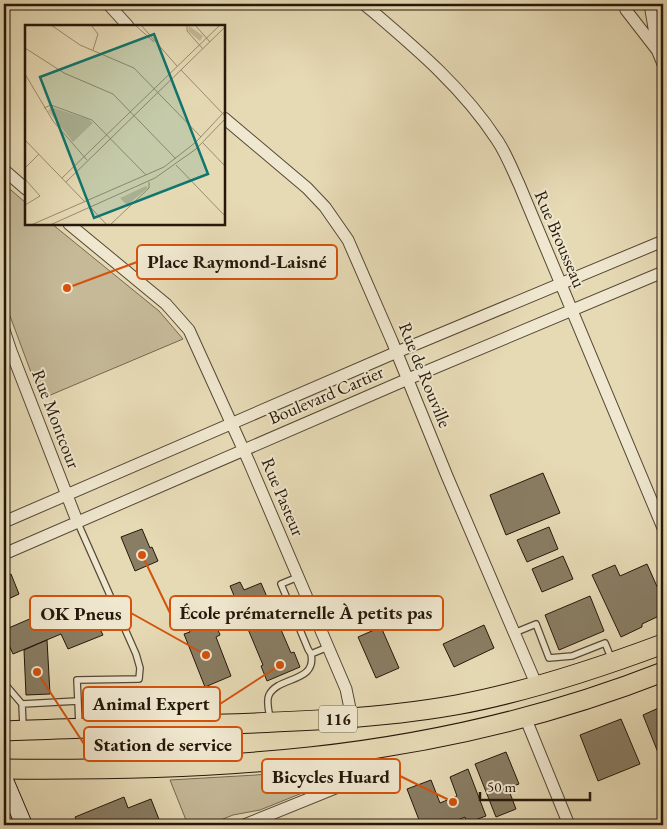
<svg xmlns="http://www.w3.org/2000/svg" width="667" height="829" font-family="'EB Garamond',serif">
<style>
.green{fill:#c5b998;stroke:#756851}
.building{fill:#897d63;stroke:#25180a}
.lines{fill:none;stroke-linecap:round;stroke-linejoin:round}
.lane-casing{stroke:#554835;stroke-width:8}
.street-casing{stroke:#554835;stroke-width:13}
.secondary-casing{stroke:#25180a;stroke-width:18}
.primary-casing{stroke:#25180a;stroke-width:21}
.lane{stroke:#efe7cf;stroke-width:5.5}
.street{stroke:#efe7cf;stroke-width:11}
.secondary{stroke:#efe7cf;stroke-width:16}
.primary{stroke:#e6dab5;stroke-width:19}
.labels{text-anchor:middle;stroke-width:4;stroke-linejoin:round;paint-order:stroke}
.shield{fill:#efe7cf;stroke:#625645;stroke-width:1}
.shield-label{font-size:16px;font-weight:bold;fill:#25180a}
.street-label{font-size:18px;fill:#25180a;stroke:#efe7cf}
.inset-road{fill:none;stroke:#998c71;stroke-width:1}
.view{fill:#0f766e;fill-opacity:0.15;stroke:#0f766e;stroke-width:2.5}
.inset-edge{fill:none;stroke:#25180a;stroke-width:2.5}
.leader{fill:none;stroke:#d4520c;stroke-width:2}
.callout-dot{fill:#d4520c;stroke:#efe7cf;stroke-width:2}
.callout{fill:#efe7cf;stroke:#d4520c;stroke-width:2}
.callout-label{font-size:19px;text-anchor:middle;font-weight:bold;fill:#25180a}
</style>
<rect width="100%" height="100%" fill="#e6dab5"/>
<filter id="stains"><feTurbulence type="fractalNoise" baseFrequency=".004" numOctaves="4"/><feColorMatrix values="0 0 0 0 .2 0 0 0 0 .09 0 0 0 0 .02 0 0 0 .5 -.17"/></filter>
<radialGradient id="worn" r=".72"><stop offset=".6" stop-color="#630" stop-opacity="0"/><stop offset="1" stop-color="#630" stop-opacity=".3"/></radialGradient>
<path class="green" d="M4,184L26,203V224H52L159,311L183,339L41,399L4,300Z
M325,768L331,769L335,774L334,779L332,781L260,810L233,815L208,825H188L170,780L256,775Z"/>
<path class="building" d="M543,473L560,513L506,535L490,495Z
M549,527L558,549L527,562L517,540Z
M142,529L150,548L152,547L158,561L135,571L121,537Z
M563,556L573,579L542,592L532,569Z
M647,564L663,600V605L659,616L642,624V627L621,637L592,575L615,565L620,576Z
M11,574L19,594L4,601V577Z
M240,582L244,590L261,583L291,653L294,652L300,667L267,681L261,666L263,665L230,586Z
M83,596L103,635L68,649L61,634L13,654L4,634V630Z
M590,596L604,631L559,650L545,615Z
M213,617L220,635L216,637L231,676L205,687L184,634L190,632L188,627Z
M484,625L494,648L454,667L443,644Z
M381,627L399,668L376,678L358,637Z
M47,640L50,694L26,695L24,650Z
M663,706V765L643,715Z
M621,719L640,764L598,781L580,735Z
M506,752L519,784L508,788L516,809L496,817L475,764Z
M468,769L486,816L467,823L465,817L448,824V825H421L407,789L431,780L440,803L457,796L450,777Z
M124,797L128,808L151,799L160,822L151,825H68L77,822L75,817Z"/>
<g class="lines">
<g class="lane-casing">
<path id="lane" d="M298,577L281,584L308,649L311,654L328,647
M514,633L536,624L549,658L572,656L605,643L612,660
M4,683L22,704L78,701L77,680L139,679L140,668L136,654L77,521
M78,701L79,726
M22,704L23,726
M270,718C269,712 266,701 269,695C278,676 317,683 311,654"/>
</g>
<g class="street-casing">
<path id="street" d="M108,4L128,26
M364,4C412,45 462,86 497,140C506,153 512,169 519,184L663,528
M624,4L626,10L657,50
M650,4L658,52L663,64
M224,118L307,188L325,207L348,240L392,341L447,476L537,686
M4,170L26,189
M69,224L166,304L189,330L249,462L346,689L352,718
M4,330L11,351L77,521
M4,522L397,352L663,241
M4,554L408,379L663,272
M525,717L569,825
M244,825L343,785L349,778V752"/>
</g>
<g class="secondary-casing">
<path id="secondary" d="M4,778L24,825"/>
</g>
<g class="primary-casing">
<path id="primary" d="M4,731C68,729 132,726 197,725C283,722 371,720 456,705C527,692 596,669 663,644
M4,769C106,770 209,768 310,757C430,744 551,716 663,672"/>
</g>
<use href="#lane" class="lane"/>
<use href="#street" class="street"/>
<use href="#secondary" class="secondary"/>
<use href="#primary" class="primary"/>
</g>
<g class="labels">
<rect class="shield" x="319" y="705.5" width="38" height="27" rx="4"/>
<g class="shield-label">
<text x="338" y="725">116</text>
</g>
<g class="street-label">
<text transform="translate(560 239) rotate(67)" y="6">Rue Brousseau</text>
<text transform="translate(425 375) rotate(68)" y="6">Rue de Rouville</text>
<text transform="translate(326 395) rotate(-23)" y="6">Boulevard Cartier</text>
<text transform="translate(56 419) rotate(69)" y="6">Rue Montcour</text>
<text transform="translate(283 497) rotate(67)" y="6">Rue Pasteur</text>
</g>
</g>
<g transform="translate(25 25)">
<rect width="200" height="200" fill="#e6dab5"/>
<path d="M164,1L178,11L175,16L163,6ZM26,82L63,94L68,98L48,117L23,86ZM121,161L123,163L102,180L95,173Z" fill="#c5b998"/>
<path class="inset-road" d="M26,0L55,20L109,43L176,112M66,0L73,9L68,25M110,0L129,17M116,0L152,41M162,0V6L178,24M170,0L185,17M0,23L39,48L88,69L151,134M156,45L200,91M0,49L28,96L62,135M19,83L26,80L67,95L121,150M0,115L60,177M178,118L200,141M151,140L200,191M0,143L14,129M37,153L195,0M0,154L15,171L0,180M41,157L200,2M66,183L82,200M6,200L139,142L171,117L200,86M25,200L130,153L171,124L200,94M85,200L124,163V157"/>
<path class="view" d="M129,9L183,149L69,193L15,52Z"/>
<rect width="200" height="200" class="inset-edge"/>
</g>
<path class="leader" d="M67 288L137 262M142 555L170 613M206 655L131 613M280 665L220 704M37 672L84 744M453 802L400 776"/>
<g class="callout-dot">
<circle cx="67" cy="288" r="5"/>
<circle cx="142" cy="555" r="5"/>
<circle cx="206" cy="655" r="5"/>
<circle cx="280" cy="665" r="5"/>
<circle cx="37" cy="672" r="5"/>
<circle cx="453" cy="802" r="5"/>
</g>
<g class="callout">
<rect x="137" y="245" width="200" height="34" rx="5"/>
<rect x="170" y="596" width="273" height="34" rx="5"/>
<rect x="30" y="596" width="101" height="34" rx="5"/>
<rect x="83" y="687" width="137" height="34" rx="5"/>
<rect x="84" y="727" width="158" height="34" rx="5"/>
<rect x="262" y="759" width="138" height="34" rx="5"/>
</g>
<g class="callout-label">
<text x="237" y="268">Place Raymond-Laisné</text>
<text x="306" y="619">École prématernelle À petits pas</text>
<text x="81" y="620">OK Pneus</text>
<text x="151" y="710">Animal Expert</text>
<text x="163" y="751">Station de service</text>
<text x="331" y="783">Bicycles Huard</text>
</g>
<rect width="667" height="829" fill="none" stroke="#e6dab5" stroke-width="20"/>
<rect x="5" y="5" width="657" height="819" fill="none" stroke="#25180a" stroke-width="2.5"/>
<rect x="10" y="10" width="647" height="809" fill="none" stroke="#25180a"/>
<path d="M480 792v8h110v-8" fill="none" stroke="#25180a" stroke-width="2.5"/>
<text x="487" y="792" font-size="15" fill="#25180a" stroke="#efe7cf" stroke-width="4" paint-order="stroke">50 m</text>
<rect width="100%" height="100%" filter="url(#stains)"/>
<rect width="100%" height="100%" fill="url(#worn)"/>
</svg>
